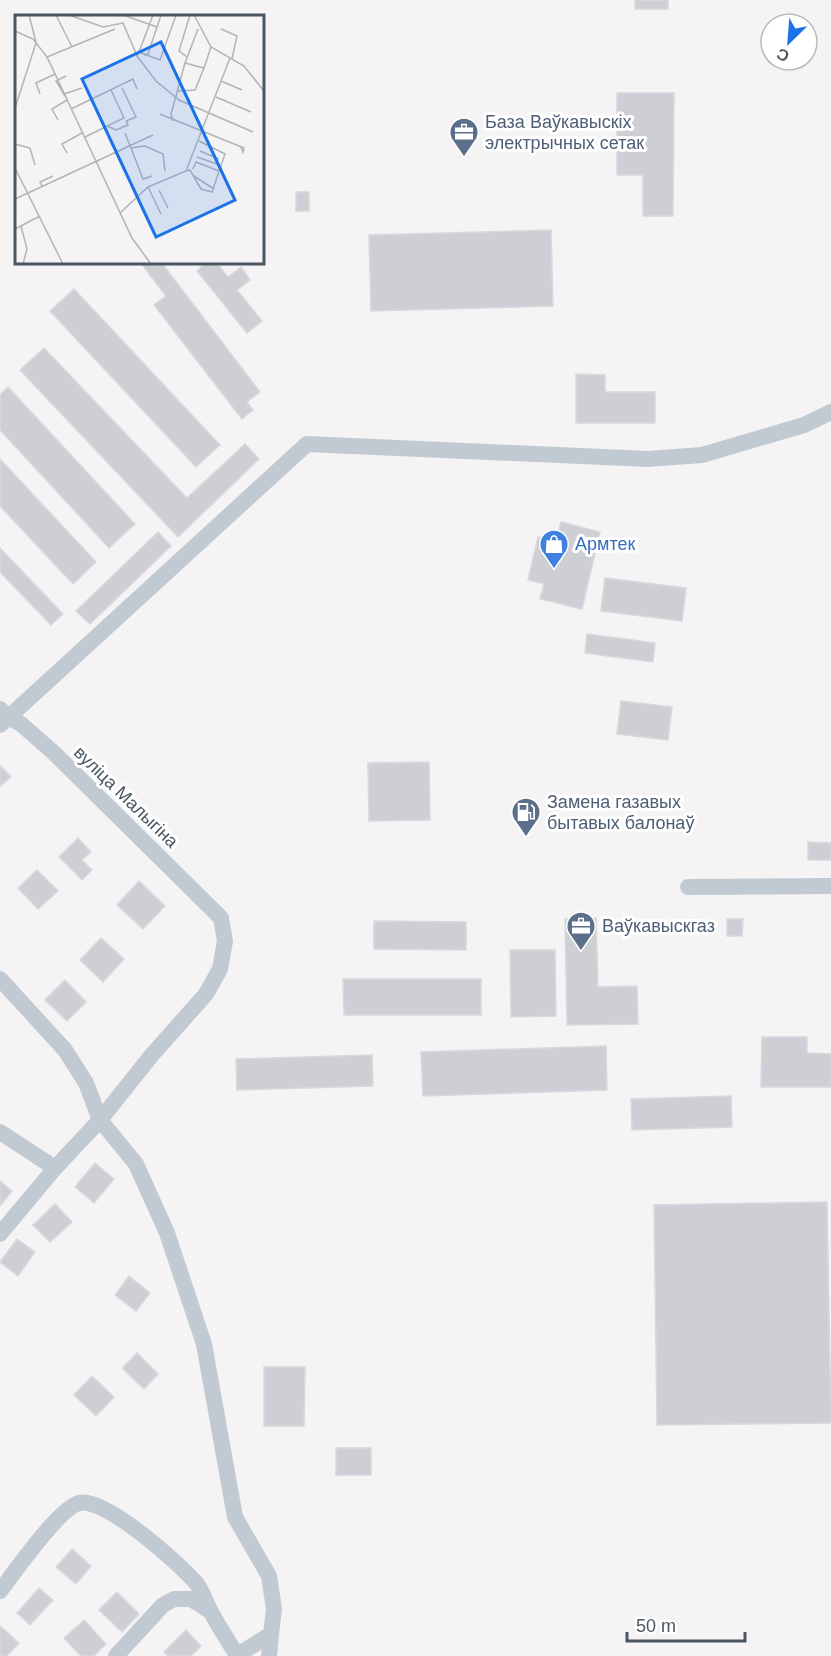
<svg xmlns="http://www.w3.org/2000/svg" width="831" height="1656" font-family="Arial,sans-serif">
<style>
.building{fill:#cdcfd5;stroke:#d7d9de;stroke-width:1.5}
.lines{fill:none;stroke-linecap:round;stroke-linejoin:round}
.minor{stroke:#c1cad2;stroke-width:16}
.labels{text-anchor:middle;stroke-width:6;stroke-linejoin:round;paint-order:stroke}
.service-label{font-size:18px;fill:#4e5e75;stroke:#fff;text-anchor:start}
.shop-label{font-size:18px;fill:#366cbe;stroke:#fff;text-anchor:start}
.street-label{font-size:18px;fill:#4a5661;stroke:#fff}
.inset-road{fill:none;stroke:#b1b4b9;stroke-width:1.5}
.view{fill:#1a73e8;fill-opacity:0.15;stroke:#1a73e8;stroke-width:3}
.inset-edge{fill:none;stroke:#4a5661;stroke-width:3}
</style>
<rect width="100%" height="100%" fill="#f5f3f3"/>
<path class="building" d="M635,0H668V9H635Z
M617,93H674L673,216H643V175H617Z
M296,192H309V211H296Z
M551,230L553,306L371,311L369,235Z
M140,262H161L260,392L247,402L253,410L242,419L154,305L166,296Z
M207,262H216L228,277L241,267L250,280L237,290L262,321L247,333L197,271Z
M74,289L220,445L196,467L50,311Z
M44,348L187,498L245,444L259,459L178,537L20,370Z
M576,374L605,375V392H655V423H576Z
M8,387L135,524L109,548L0,430V395Z
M0,459L96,562L73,584L0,506Z
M561,522L600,532L582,609L540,599L544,584L528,580L538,537L556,541Z
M158,532L171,546L90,624L76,611Z
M0,548L63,614L51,625L0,572Z
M605,578L686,588L682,621L601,611Z
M587,634L655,643L653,662L585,653Z
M621,701L672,707L668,740L617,734Z
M429,762L430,820L369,821L368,763Z
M0,765L11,777L0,786Z
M78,838L91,852L82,860L92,870L82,880L59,857Z
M808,842L831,843V860H808Z
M37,870L58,891L38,909L18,888Z
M139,881L165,906L143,929L117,905Z
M596,918L598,987L637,986L638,1024L567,1025L565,919Z
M727,919H743L742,936H727Z
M374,921L466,922V950L374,949Z
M101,938L124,959L103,982L80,960Z
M510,950H555L556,1016L511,1017Z
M343,979H481V1015H344Z
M65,980L86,1002L67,1021L45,1000Z
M762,1037H807V1053L831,1054V1087H761Z
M606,1046L607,1090L423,1096L421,1052Z
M372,1055L373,1086L237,1090L236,1059Z
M731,1096L732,1127L632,1130L631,1099Z
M95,1163L114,1179L94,1203L75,1187Z
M0,1181L12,1191L0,1206Z
M827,1202L831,1423L657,1425L654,1205Z
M55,1204L72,1222L50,1242L33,1225Z
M17,1239L35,1252L18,1276L0,1262Z
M129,1276L150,1293L136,1311L115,1295Z
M137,1353L158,1374L144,1389L122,1368Z
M264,1367H305L304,1426H264Z
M92,1376L114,1397L96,1416L74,1395Z
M336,1448H371V1475H336Z
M72,1549L91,1566L76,1584L56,1567Z
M39,1588L53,1600L30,1625L17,1613Z
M117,1592L139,1614L122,1632L99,1610Z
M84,1620L106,1644L94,1656H81L64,1638Z
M0,1626L19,1643L7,1656H0Z
M186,1630L201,1646L191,1656H168L164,1652Z"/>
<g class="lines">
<path class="minor" d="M0,709L8,717L21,724L54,753L210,907L221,918L225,941L220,969L206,994L151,1056L100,1120L55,1168L0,1234
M0,725L307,444L648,459L702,455L804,425L831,412
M688,887L831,886
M0,979L65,1050L86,1083L100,1120L136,1164L167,1233L204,1344L235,1517L269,1576L274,1609L271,1634
M0,1132L55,1168
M0,1591C14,1573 59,1508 79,1503C104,1496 180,1564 197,1584C203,1592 206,1603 211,1612C219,1627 228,1641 237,1655
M116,1656L163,1605L174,1599H191L210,1611
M236,1656L271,1634L269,1656"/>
</g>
<defs>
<g id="office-pin" transform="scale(1.5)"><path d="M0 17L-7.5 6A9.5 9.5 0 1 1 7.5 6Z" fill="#5c6f8a" stroke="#fff"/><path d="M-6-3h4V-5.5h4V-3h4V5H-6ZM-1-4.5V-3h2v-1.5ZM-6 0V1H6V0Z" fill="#fff"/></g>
<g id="shop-pin" transform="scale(1.5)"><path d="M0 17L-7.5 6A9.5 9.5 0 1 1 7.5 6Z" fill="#3f7fe0" stroke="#fff"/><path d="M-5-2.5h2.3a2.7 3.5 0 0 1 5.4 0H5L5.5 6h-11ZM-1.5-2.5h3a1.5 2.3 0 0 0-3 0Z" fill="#fff"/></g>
<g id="fuel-pin" transform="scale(1.5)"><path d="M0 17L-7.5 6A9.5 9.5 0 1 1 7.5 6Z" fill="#5c6f8a" stroke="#fff"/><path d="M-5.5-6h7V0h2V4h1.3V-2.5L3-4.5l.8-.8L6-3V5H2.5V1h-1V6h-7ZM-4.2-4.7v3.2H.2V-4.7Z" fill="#fff"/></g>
</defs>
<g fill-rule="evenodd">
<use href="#office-pin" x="464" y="132"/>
<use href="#shop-pin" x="554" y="544"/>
<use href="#fuel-pin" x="526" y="812"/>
<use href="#office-pin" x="581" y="926"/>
</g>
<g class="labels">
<g class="service-label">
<text x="485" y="128">База Ваўкавыскіх<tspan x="485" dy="21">электрычных сетак</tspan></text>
<text x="547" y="808">Замена газавых<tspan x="547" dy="21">бытавых балонаў</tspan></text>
<text x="602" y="932">Ваўкавыскгаз</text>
</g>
<g class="shop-label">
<text x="575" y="550">Армтек</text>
</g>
<g class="street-label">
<text transform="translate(126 797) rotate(44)" y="6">вуліца Малыгіна</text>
</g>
</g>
<g transform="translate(15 15)">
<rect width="249" height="249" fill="#f5f3f3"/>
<path class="inset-road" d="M14,0L21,27M41,0L57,32M54,0L88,12L108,8L122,41L124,37L145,45L161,0M108,0L142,12M179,0L196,32L229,51L249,76M206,14L222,21L217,44M0,16L18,24L32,42L117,223L136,249M124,37L138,0M129,40L133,39L146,0M122,41L141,66L164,85L238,117M32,42L100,14M172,42L164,36L175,0M170,48L189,53L196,32M206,66L227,75M107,73L121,102L111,106M163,76L180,75L189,53M25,79L21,68L40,59M49,79L67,73M50,81L41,66L51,61M201,82L236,97M0,93L21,28M56,94L118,64L122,74M145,99L229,133L228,137L226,132M43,105L37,94L52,85M158,106L156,99L170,48L183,14M92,111L101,115L113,110L111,106M110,118L116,133L130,131L148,139L150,156M70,122L109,103L96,75M0,129L15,133L20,150M116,133L128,164L137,161M185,136L204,144M52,138L47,129L67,118M182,142L202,149M0,153L48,249M178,154L181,147L204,156M172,156L175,155L186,174L197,177L210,139L184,126M179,161L199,174M27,171L25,167L38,161M133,172L146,199M144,175L153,193M0,184L138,120M105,198L133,172L171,156L215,43M6,211L12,234L8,249M0,214L25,201"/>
<path class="view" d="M146,27L220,185L141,222L67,64Z"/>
<rect width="249" height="249" class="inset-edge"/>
</g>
<g transform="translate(789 42) rotate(205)"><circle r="28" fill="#ffffff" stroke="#b7bbc0" stroke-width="1.5"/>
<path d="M0-4.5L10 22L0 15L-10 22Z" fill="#1a73e8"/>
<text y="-9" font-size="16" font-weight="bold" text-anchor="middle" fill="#4a5661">С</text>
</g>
<path d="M627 1632v9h118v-9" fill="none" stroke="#4a5661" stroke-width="3"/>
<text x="636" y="1632" font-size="18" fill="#4a5661" stroke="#ffffff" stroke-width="4.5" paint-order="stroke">50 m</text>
</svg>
